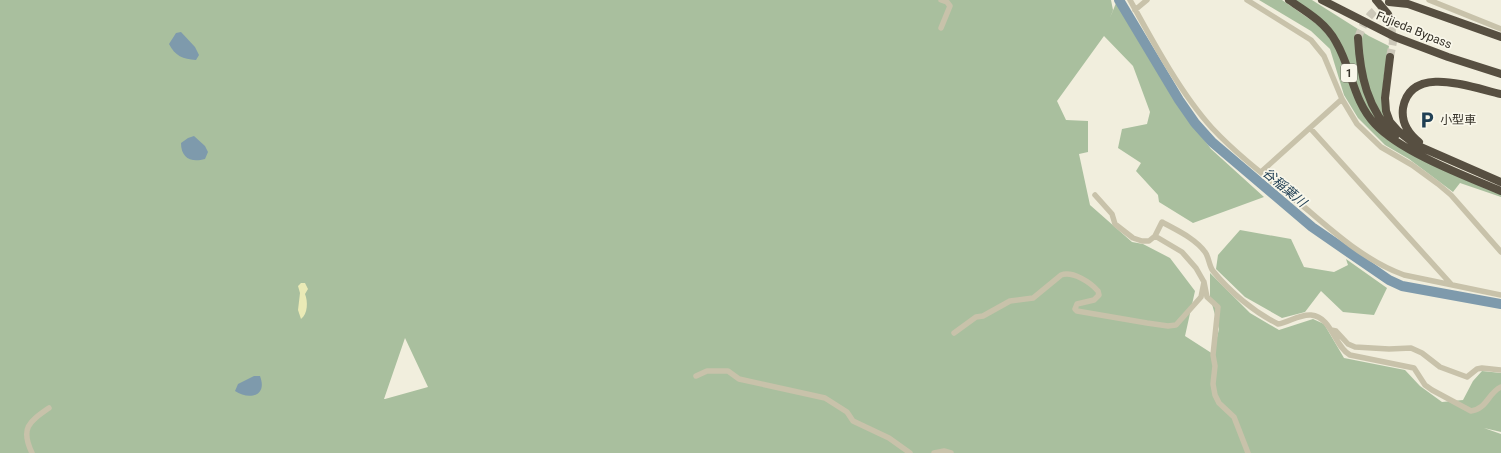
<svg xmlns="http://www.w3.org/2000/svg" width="1501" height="453" font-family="Roboto,'Noto Sans JP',sans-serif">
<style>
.green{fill:#a9bf9e;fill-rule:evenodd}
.sand{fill:#eaeab6}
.water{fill:#7e9aac}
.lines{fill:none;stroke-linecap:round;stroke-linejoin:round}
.river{stroke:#7e9aac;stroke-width:10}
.highway-tunnel{stroke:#ccc8b9;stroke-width:8;stroke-dasharray:8 4;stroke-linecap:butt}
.minor{stroke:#c8c2aa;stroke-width:5.5}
.highway{stroke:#574f41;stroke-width:8}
.labels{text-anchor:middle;stroke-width:3.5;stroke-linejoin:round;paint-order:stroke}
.shield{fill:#f9f7ea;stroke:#706d63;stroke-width:1}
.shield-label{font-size:11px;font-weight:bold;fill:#363229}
.street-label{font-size:12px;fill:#363229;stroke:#f9f7ea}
.poi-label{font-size:12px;fill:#363229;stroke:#f9f7ea;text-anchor:start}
.water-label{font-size:13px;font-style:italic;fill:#214055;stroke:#f9f7ea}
</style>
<rect width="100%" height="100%" fill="#f1eedd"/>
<path class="green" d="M0,0H1111L1113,10L1110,18L1116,3L1177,104L1211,149L1264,197L1193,223L1159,202L1158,195L1136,171L1141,163L1118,148L1122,129L1147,124L1150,112L1133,66L1104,36L1057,101L1066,120L1088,121V152L1079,154L1090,205L1132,242L1143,244L1170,258L1195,291L1185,336L1213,354L1219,329L1210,297V273L1250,313L1279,330L1313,319L1324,324L1344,358L1405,370L1420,386L1442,402L1463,400L1473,381L1482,371L1501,373V432L1484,428L1501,434V453H0ZM405,338L428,387L385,399H384Z
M1259,0H1282L1321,27L1336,47L1355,96L1384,137L1501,194V197L1460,183L1453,192L1409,159L1385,145L1358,118L1344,95L1330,49L1311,31Z
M1293,0H1312L1369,36L1389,46C1385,71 1378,96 1387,120C1362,96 1364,72 1362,39L1355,38C1358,77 1364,98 1386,131C1356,114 1354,70 1340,43C1330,23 1311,12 1293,0Z
M1240,230L1291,239L1304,267L1334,272L1348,265L1346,259L1387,288L1374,315L1343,312L1321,291L1305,312L1282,318L1245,297L1216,269L1218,255Z"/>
<path class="sand" d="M301,283H305L308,289L305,294C308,301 308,314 301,319L298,310L300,293L298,286Z"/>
<path class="water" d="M181,32L195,47L199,55L196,60C183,59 175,56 169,44L176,33Z
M194,136L205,146L208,152L205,159C191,163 181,158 181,143L188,138Z
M254,376H260C268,397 248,400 235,391L238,384Z"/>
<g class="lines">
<path class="river" d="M1119,0L1179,100L1195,123L1212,142L1312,227L1389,280L1402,286L1501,304"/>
<path class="highway-tunnel" d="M1358,38C1364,21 1371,10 1389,2
M1390,57L1393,42L1391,23"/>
<path class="minor" d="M1130,0C1152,40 1181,94 1212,128C1241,159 1276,184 1309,211C1338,236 1368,262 1404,275L1501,295
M1247,0L1311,40L1324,56L1342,99L1357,124L1381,147L1412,165L1438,184L1451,195L1501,252
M1429,0L1501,29
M1135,10L1147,0
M941,28L950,6L947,2L941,0
M1310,128L1451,284
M1261,172L1342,99
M1095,195L1112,214L1115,224L1133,238L1142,241H1149L1155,236L1162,222C1176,230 1195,238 1205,252C1209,257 1209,266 1213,271C1230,292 1254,312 1278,324C1289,322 1300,314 1311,315C1332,317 1334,346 1350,355L1414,368L1425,385L1432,390L1471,411C1487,409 1488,393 1501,387
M1155,236L1182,252L1196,268L1204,282L1207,297L1218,307L1213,355L1215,366L1213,384L1215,395L1219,403L1234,417L1248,453
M1331,330L1336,331L1348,344L1355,347L1389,349L1411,348L1422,353L1440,367L1467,377L1477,369L1482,368L1501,370
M954,333L976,317L983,316L1010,301L1033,298L1061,275C1073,271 1090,282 1098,291L1099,295L1094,300L1077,304L1075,309L1077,311L1147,323L1168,326L1176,325L1201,297L1204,282
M696,376L707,371H728L739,379L825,398L847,412L853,421L889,438L910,453
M32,453C20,428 29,422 49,408
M934,453L944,451L951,453"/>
<path class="highway" d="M1289,0C1307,12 1326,23 1336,42C1352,69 1353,101 1375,124C1401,152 1465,176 1501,191
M1322,0L1395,37L1448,57L1501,74
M1376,0L1388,14L1391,23
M1389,2L1408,4L1501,37
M1358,38C1360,74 1367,110 1395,136
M1390,57L1385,98L1386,111L1390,122L1398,131L1416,145L1501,182
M1419,142C1409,134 1401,123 1403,108C1411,63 1473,88 1501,94"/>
</g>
<defs>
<g id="parking-bare" transform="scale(1.38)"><path d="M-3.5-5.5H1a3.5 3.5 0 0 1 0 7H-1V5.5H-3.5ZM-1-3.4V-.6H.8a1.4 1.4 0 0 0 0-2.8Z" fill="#214055" stroke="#f9f7ea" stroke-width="2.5" paint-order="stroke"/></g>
</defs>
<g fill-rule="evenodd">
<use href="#parking-bare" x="1427" y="120"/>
</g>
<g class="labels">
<rect class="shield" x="1341" y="64" width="16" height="18" rx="3"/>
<g class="shield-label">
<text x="1349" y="77">1</text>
</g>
<g class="street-label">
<text transform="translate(1414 30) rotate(22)" y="4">Fujieda Bypass</text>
</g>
<g class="poi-label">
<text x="1440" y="124">小型車</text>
</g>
<g class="water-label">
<text transform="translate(1285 187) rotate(40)" y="5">谷稲葉川</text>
</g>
</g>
</svg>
